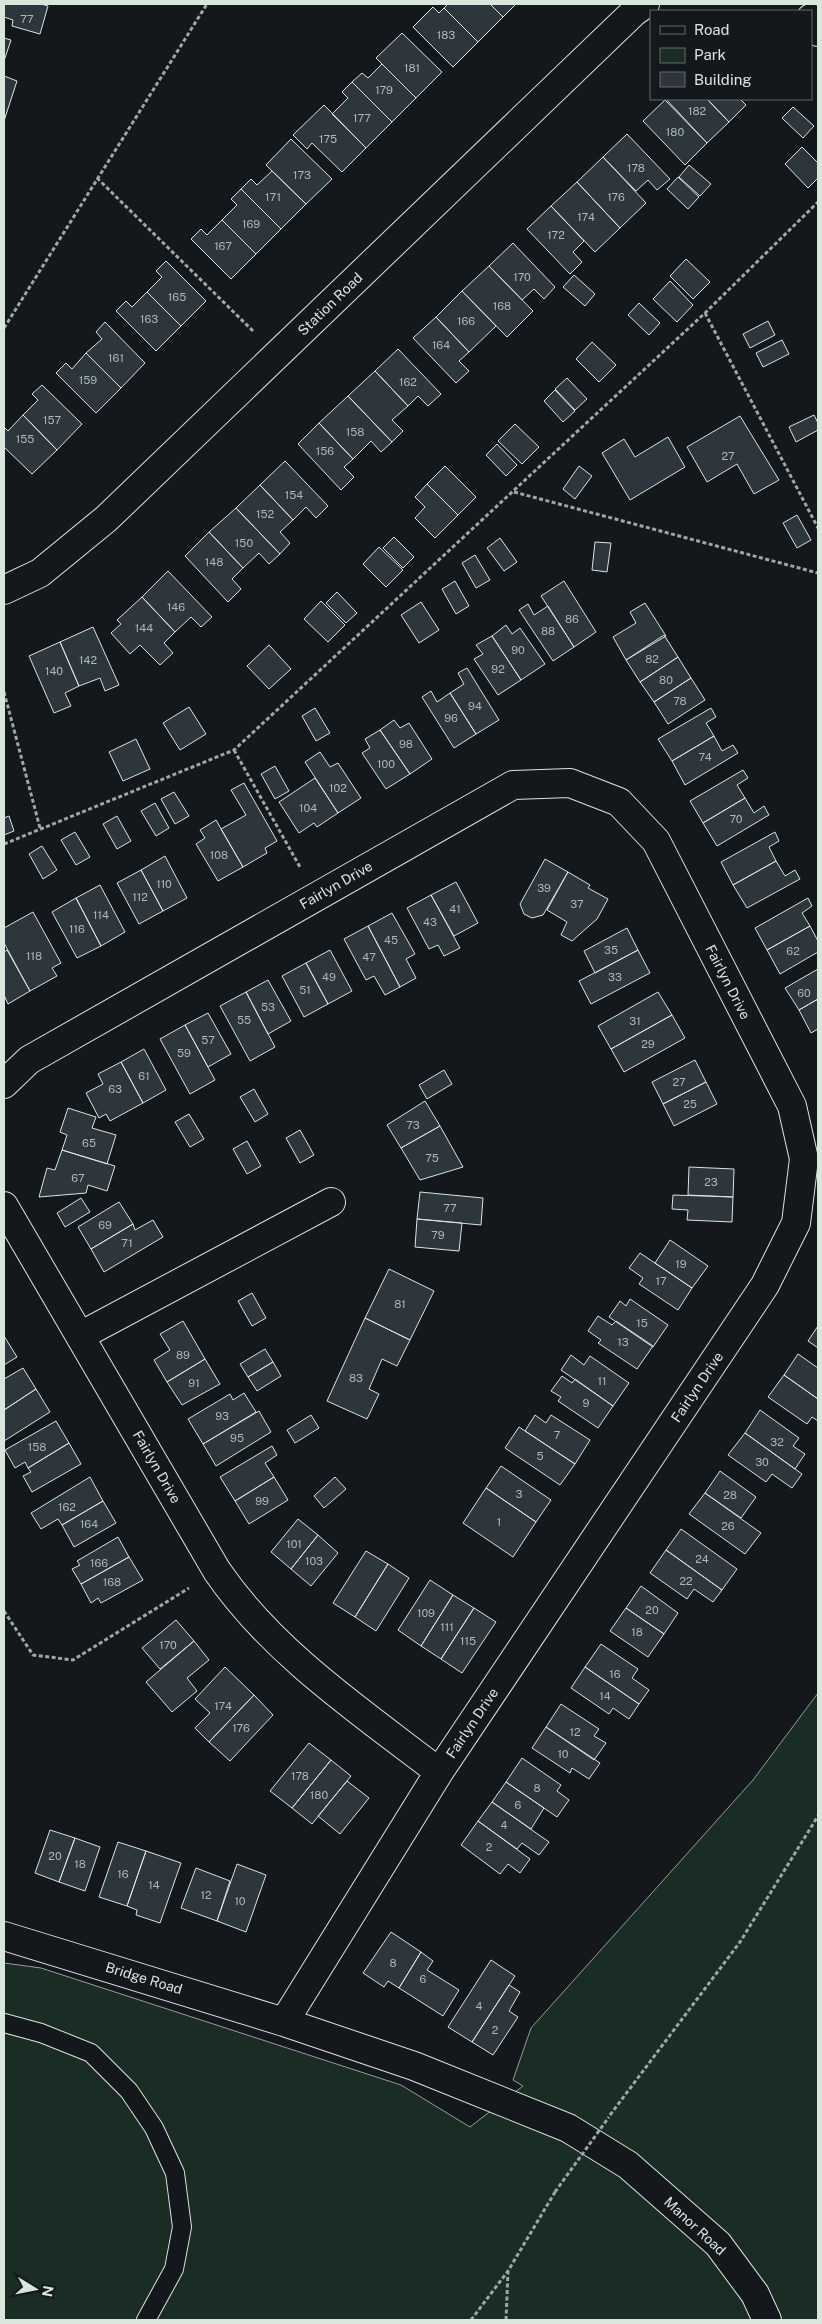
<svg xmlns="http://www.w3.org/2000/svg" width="822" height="2324" font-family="'Public Sans',sans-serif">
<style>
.green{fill:#1a2d24;stroke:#939e99}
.building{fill:#2c363c;stroke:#d8e6dc}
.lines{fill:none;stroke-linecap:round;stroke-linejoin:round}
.service-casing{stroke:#d8e6dc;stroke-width:20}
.minor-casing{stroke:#d8e6dc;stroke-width:30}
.primary-casing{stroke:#d8e6dc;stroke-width:30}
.path{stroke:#9da8a2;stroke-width:3;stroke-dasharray:4 2.5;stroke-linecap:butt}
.service{stroke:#14181c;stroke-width:18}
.minor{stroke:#14181c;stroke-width:28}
.primary{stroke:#14181c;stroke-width:28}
.path-bridge{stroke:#9da8a2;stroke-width:3;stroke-dasharray:4 2.5;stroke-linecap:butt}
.labels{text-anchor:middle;stroke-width:4;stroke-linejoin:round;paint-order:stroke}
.number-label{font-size:11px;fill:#adbab4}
.street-label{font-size:14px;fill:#d8e6dc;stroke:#14181c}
</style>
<rect width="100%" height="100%" fill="#14181c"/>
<path class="green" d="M818,1693V2320H4V1963L41,1968L401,2085L470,2127L523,2086L513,2080L531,2028L753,1780Z"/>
<path class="building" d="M4,4H41L48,6L40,34L12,26L13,20L4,17Z
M448,4H490L503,17L478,42L444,8Z
M490,4H516L503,17Z
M433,7L439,13L444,8L478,42L453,67L413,27Z
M402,33L442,72L416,98L376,58Z
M4,38L11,40L4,61Z
M382,64L416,98L392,122L352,82L362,73L368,78Z
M4,76L17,81L4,121Z
M352,82L392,122L366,148L332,114L348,98L342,92Z
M666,99H707L729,122L707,143Z
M707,99H740L746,105L729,122Z
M665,100L707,143L685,165L643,121Z
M324,105L366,148L342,172L312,143L307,149L293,135Z
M793,107L814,126L803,138L782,118Z
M627,134L670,179L657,190L648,180L636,191L603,157Z
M291,139L332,179L306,204L266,165Z
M802,147L818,163V178L808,188L785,164Z
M603,157L646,203L620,228L577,182Z
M689,165L711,184L700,196L679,177Z
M272,171L306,204L281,229L241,189L251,179L257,185Z
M678,177L699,197L688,209L667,189Z
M577,182L620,228L595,252L551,206Z
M241,189L281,229L256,254L222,220L237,205L231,199Z
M551,206L584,241L573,252L582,262L570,274L527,229Z
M222,220L256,254L231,279L191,239L201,229L207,235Z
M513,243L555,287L544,299L534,289L522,300L489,266Z
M686,259L710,282L693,299L670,276Z
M166,261L206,301L181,326L147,292L162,277L156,271Z
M489,266L533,311L507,337L462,291Z
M574,275L595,294L585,306L563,287Z
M670,281L693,305L677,322L653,299Z
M462,291L496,326L469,352L436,317Z
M147,292L181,326L156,351L116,311L126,301L132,307Z
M639,303L660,323L649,335L628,315Z
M436,317L469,352L459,361L469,371L456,383L413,338Z
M768,321L775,335L750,348L743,334Z
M105,322L145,363L121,388L86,353L102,339L96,332Z
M782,340L789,354L763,367L756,353Z
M592,342L616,365L599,382L576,359Z
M398,349L441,394L428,406L418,396L408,406L375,371Z
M86,353L121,388L96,413L56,373L66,363L72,369Z
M375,371L408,406L392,420L403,431L392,442L348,396Z
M567,378L587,399L575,410L555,389Z
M42,385L82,424L57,450L23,415L38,400L32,394Z
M555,390L575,411L563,422L544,401Z
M348,396L392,442L381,452L371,441L353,459L319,423Z
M23,415L57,450L32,474L4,447V427L8,431Z
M814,415L818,423V430L796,442L789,427Z
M740,416L779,480L754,494L737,464L707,482L687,447Z
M319,423L353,459L344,467L354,477L341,490L298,444Z
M515,424L539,447L522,464L498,441Z
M668,437L685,467L630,500L602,453L624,439L635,457Z
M497,444L517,465L506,476L486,455Z
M285,461L328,506L316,518L306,507L293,520L260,485Z
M445,466L476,497L458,515L427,484Z
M579,466L592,476L575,499L563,489Z
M427,484L458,515L435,538L415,518L425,507L415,497Z
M260,485L293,520L280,532L290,543L280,554L236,508Z
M236,508L280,554L269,564L259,553L243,568L209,532Z
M797,515L811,540L797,548L783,523Z
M209,532L243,568L232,579L241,589L228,602L185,556Z
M394,537L414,557L403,568L383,548Z
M500,538L517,562L504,571L487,548Z
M595,542L611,543L607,572L592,570Z
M379,547L403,570L386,587L363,564Z
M475,555L490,580L476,588L462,563Z
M168,571L212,617L201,627L191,617L175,632L142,597Z
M455,581L469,606L456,614L442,589Z
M564,581L596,632L574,647L541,596Z
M337,592L357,613L346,623L326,603Z
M142,597L175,632L164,643L173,653L160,665L140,645L130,654L111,633L121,624L117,620Z
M321,601L345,625L328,642L304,619Z
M421,602L439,630L419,643L401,615Z
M645,603L666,636L626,660L613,637L636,623L630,612Z
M528,604L534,615L548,606L574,647L553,661L519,610Z
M506,625L512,634L520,628L545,664L521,680L492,636Z
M93,627L119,685L105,691L100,678L79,686L60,642Z
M664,635L678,657L640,682L626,660Z
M492,636L521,680L498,695L474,659L483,654L476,645Z
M60,642L79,686L65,693L71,706L54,713L29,656Z
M269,645L291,669L269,689L247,666Z
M678,657L691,678L654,702L640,682Z
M467,668L499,720L476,734L450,693L464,684L458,673Z
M691,678L705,700L668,724L654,702Z
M431,691L437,702L450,693L476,734L454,748L422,697Z
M189,707L206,734L180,750L163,723Z
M315,708L330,733L316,741L302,716Z
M711,708L716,717L706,723L714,736L672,761L658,739Z
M394,720L400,728L409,723L432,759L410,774L380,730Z
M380,730L410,774L386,789L362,753L370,748L365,739Z
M714,736L722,751L733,745L738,753L685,785L672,761Z
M136,739L150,769L123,781L109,752Z
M320,752L330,767L338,763L361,798L338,813L305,762Z
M275,766L289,791L275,799L261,774Z
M743,770L748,778L737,785L745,798L703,823L690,801Z
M315,778L338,813L317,827L314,823L299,833L279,802Z
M244,783L277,841L265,848L267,853L243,867L221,829L246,815L231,790Z
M174,792L189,816L175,824L161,799Z
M745,798L754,813L764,806L769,815L717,846L703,823Z
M155,803L169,828L156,836L141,811Z
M9,816L14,831L4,835V818Z
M117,816L131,841L117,849L103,824Z
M216,820L243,867L218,881L196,844L205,838L200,830Z
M75,832L90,857L76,865L61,840Z
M775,832L779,841L769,847L776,861L733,885L721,862Z
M42,846L57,870L43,879L29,854Z
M165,856L187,898L163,911L141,870Z
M545,859L568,872L543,915L532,918L524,914L520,904Z
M776,861L785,876L795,870L800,879L747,908L733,885Z
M141,870L163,911L139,924L117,883Z
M568,872L590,885L588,888L608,899L597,919L572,941L561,935L567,922L547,910Z
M456,882L478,923L454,936L431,895Z
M100,885L125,932L101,946L76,898Z
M431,895L460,948L444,956L438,945L429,949L407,908Z
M76,898L101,946L77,958L52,912Z
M808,898L812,906L802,913L810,926L767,950L755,928Z
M33,912L61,963L52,968L57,976L30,991L4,943V928Z
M392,913L415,954L406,959L416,978L400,987L368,926Z
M368,926L400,987L385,995L374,976L366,980L344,939Z
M810,926L818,941V952L780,974L767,950Z
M627,928L638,950L595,973L584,951Z
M7,950L30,991L8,1004L4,995V952Z
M330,950L352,991L328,1004L306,963Z
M638,950L650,973L591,1004L579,981Z
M306,963L328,1004L304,1017L282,976Z
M818,969V999L799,1010L785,988Z
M268,980L291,1021L268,1034L246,992Z
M246,992L275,1047L250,1061L220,1006Z
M658,992L672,1015L611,1049L598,1026Z
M818,999V1029L811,1033L799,1010Z
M208,1013L231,1054L208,1067L185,1025Z
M672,1015L685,1038L624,1072L611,1049Z
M185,1025L215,1080L190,1094L160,1039Z
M144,1049L166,1090L143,1103L121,1062Z
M695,1060L706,1082L663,1104L652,1082Z
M121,1062L143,1103L110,1121L106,1114L99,1118L86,1093L103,1084L98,1074Z
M444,1070L452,1084L427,1099L419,1085Z
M706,1082L717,1104L674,1126L663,1104Z
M254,1089L268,1114L255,1122L240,1097Z
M425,1101L440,1126L401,1148L387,1125Z
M68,1108L96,1117L92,1128L116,1135L107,1164L62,1150L67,1135L60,1132Z
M189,1114L204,1139L190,1147L175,1122Z
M440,1126L463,1167L420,1180L401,1148Z
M300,1130L314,1155L300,1163L286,1138Z
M247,1141L261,1166L247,1174L233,1149Z
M62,1150L115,1166L107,1191L88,1185L86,1193L39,1197L47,1168L55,1170Z
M689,1167L734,1169L733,1197L688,1195Z
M420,1192L483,1198L481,1225L417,1219Z
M673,1195L733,1197L732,1222L687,1220L688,1210L672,1209Z
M81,1198L90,1212L65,1227L57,1213Z
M119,1202L133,1224L91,1249L78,1227Z
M417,1219L462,1223L459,1251L415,1247Z
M153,1220L163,1237L104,1272L91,1249L133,1224L135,1230Z
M670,1240L708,1266L692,1288L655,1263Z
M640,1253L692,1288L678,1310L639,1284L643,1278L629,1268Z
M389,1269L434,1291L410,1340L365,1318Z
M252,1293L266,1318L252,1326L238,1301Z
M630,1299L668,1325L653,1347L609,1317L620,1301L626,1306Z
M598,1316L612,1325L616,1321L653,1346L637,1369L598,1343L601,1340L588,1331Z
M365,1318L410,1340L397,1366L382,1359L369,1389L379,1394L367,1419L327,1401Z
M183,1321L205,1359L167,1382L154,1360L170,1350L160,1334Z
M818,1326V1348L808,1341Z
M4,1336L17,1357L4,1365Z
M265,1349L273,1362L248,1377L240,1364Z
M798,1354L818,1368V1399L784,1375Z
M571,1355L584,1365L590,1356L629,1383L613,1406L561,1370Z
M205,1359L220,1384L182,1405L167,1382Z
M273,1362L281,1376L257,1391L248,1377Z
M23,1368L36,1389L4,1410V1379Z
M784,1375L818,1399V1421L812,1417L807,1424L768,1397Z
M562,1376L572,1383L575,1379L613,1406L598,1428L558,1401L561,1397L551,1391Z
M36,1389L50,1412L4,1441V1410Z
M244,1393L256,1412L203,1444L188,1419L230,1394L233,1400Z
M760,1410L799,1438L793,1446L805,1454L795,1469L745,1433Z
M259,1411L271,1432L216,1466L203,1444Z
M311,1415L319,1428L295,1443L287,1430Z
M535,1415L546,1423L551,1415L590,1440L575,1464L525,1431Z
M56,1421L69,1443L28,1468L25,1462L15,1468L5,1450Z
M519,1427L575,1464L560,1485L505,1448Z
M745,1433L802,1474L792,1488L772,1474L766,1482L728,1455Z
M69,1443L81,1464L32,1492L23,1476L31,1472L28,1468Z
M272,1446L277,1455L265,1463L274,1477L235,1501L220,1477Z
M501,1466L551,1500L536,1522L486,1488Z
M720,1471L756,1497L741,1518L705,1493Z
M90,1477L103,1501L62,1525L58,1519L41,1529L31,1513Z
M274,1477L288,1500L249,1524L235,1501Z
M335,1477L346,1489L324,1508L314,1496Z
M486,1488L536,1522L513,1557L463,1523Z
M705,1493L761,1533L745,1554L689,1514Z
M103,1501L116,1523L74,1547L62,1525Z
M298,1519L318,1535L291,1569L271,1552Z
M681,1529L737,1569L722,1590L666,1550Z
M318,1535L338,1553L311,1586L291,1569Z
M118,1537L129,1557L81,1584L72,1569L80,1565L77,1561Z
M666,1550L722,1590L713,1602L694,1589L687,1599L650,1573Z
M366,1551L388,1564L355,1617L333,1603Z
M129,1557L143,1580L101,1603L98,1598L91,1603L81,1584Z
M388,1564L409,1578L376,1631L355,1617Z
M430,1580L453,1595L421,1646L398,1630Z
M641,1586L678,1613L664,1634L626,1608Z
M453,1595L474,1608L441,1659L421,1646Z
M474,1608L496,1622L462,1673L441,1659Z
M626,1608L664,1634L648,1657L610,1631Z
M176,1620L194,1641L160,1669L142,1648Z
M194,1641L209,1660L187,1678L197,1691L172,1712L146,1682Z
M601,1644L638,1669L632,1678L649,1690L639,1704L585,1667Z
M225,1667L254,1695L209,1742L195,1728L210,1713L195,1699Z
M585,1667L639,1704L629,1719L613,1708L609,1714L571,1688Z
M254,1695L273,1715L230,1761L209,1742Z
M561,1704L599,1729L594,1736L606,1743L594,1760L546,1727Z
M546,1727L600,1763L589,1779L572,1768L570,1773L532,1748Z
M309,1743L331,1760L292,1808L270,1791Z
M522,1758L561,1785L557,1791L569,1800L557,1817L506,1782Z
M331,1760L351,1776L312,1824L292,1808Z
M347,1781L369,1798L340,1834L318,1816Z
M506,1782L544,1808L531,1829L492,1802Z
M492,1802L549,1842L539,1855L522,1843L517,1849L478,1821Z
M478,1821L530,1859L520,1873L508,1864L500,1874L461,1845Z
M50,1830L75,1838L59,1882L35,1873Z
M75,1838L100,1847L85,1891L59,1882Z
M118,1842L146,1851L127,1906L99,1897Z
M146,1851L181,1863L160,1923L136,1915L137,1910L127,1906Z
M237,1864L266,1875L246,1932L217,1921Z
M196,1868L230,1881L217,1921L181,1908Z
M391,1932L421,1952L399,1988L388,1981L384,1987L363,1973Z
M421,1952L433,1961L427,1970L459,1990L443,2016L399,1988Z
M491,1960L515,1976L472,2042L448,2027Z
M509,1985L520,1992L509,2011L518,2017L493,2055L472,2042Z"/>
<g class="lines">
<g class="service-casing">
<path id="service" d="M4,2023L41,2033L91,2053L129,2091L154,2128L175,2173L182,2227L174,2269L146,2320"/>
</g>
<g class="minor-casing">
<path id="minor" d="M811,18L818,32
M4,1084L29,1060L513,785L570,783L619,802L656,841L792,1106L804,1159L796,1223L765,1285L439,1772L284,2022
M4,1206L217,1571C273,1653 361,1712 439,1772
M80,1336L331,1202
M4,1936L284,2022L414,2066L568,2128L628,2165L718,2244L755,2294L767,2320"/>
</g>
<g class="primary-casing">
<path id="primary" d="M4,590L40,573L106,519L634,12L645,4"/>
</g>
<path class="path" d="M97,178L253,331
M705,313L818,528
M4,328L207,4
M514,492L818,573
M4,692L40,828
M234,750L300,867
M4,844L234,750L705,313L818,202
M4,1611L33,1655L73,1660L189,1588
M610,2115L740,1942L818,1816
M471,2320L508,2271L555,2192
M506,2320L508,2272"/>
<use href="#service" class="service"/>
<use href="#minor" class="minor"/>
<use href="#primary" class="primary"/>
<path class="path-bridge" d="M555,2192L609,2117"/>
</g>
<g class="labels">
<g class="number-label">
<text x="27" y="23">77</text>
<text x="446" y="39">183</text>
<text x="412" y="72">181</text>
<text x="384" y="94">179</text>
<text x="697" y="115">182</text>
<text x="362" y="122">177</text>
<text x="675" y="136">180</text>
<text x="328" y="143">175</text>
<text x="636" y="172">178</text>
<text x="302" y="179">173</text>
<text x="273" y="201">171</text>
<text x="616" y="201">176</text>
<text x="586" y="221">174</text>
<text x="251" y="228">169</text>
<text x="556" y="239">172</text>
<text x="223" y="250">167</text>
<text x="522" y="281">170</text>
<text x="177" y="301">165</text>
<text x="502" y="310">168</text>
<text x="149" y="323">163</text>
<text x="466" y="325">166</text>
<text x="441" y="349">164</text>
<text x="116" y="362">161</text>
<text x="88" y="384">159</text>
<text x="408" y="386">162</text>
<text x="52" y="424">157</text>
<text x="355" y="436">158</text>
<text x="25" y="443">155</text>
<text x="325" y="455">156</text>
<text x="728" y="460">27</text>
<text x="294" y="499">154</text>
<text x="265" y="518">152</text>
<text x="244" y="547">150</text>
<text x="214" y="566">148</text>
<text x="176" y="611">146</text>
<text x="572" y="623">86</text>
<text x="144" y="632">144</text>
<text x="548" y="635">88</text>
<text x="518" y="654">90</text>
<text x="652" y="663">82</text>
<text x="88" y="664">142</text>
<text x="498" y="673">92</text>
<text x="54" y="675">140</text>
<text x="666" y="684">80</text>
<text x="680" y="705">78</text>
<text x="475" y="710">94</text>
<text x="451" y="722">96</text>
<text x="406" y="748">98</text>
<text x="705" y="761">74</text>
<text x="386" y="768">100</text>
<text x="338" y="792">102</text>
<text x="308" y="812">104</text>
<text x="736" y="823">70</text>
<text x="219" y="859">108</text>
<text x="164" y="888">110</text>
<text x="544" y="892">39</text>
<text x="140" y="901">112</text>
<text x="577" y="908">37</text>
<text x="455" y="913">41</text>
<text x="101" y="919">114</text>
<text x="430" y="926">43</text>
<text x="77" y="933">116</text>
<text x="391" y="944">45</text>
<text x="611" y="954">35</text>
<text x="793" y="955">62</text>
<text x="34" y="960">118</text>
<text x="369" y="961">47</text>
<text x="329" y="981">49</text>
<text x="615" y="981">33</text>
<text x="305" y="994">51</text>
<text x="804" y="997">60</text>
<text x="268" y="1011">53</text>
<text x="244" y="1024">55</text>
<text x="635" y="1025">31</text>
<text x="208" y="1044">57</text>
<text x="648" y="1048">29</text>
<text x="184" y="1057">59</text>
<text x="144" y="1080">61</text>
<text x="679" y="1086">27</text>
<text x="115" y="1093">63</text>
<text x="690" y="1108">25</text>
<text x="413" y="1129">73</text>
<text x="89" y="1147">65</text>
<text x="432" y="1162">75</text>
<text x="78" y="1182">67</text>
<text x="711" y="1186">23</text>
<text x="450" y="1212">77</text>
<text x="105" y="1229">69</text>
<text x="438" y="1239">79</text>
<text x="127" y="1247">71</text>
<text x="681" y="1268">19</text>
<text x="661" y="1285">17</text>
<text x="400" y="1308">81</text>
<text x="642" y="1327">15</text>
<text x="623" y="1346">13</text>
<text x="183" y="1359">89</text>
<text x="356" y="1382">83</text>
<text x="602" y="1385">11</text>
<text x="194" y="1387">91</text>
<text x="586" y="1407">9</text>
<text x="222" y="1420">93</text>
<text x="557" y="1439">7</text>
<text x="237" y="1442">95</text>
<text x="777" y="1446">32</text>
<text x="37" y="1451">158</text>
<text x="540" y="1460">5</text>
<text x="762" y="1466">30</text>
<text x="519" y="1498">3</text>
<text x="730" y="1499">28</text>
<text x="262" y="1505">99</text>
<text x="67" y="1511">162</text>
<text x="499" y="1526">1</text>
<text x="89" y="1528">164</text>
<text x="728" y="1530">26</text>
<text x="294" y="1548">101</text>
<text x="702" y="1563">24</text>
<text x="314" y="1565">103</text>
<text x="99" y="1567">166</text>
<text x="686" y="1585">22</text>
<text x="112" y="1586">168</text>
<text x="652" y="1614">20</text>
<text x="426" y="1617">109</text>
<text x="447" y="1631">111</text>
<text x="637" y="1636">18</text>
<text x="468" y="1645">115</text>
<text x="168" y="1649">170</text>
<text x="615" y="1678">16</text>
<text x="605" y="1700">14</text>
<text x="223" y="1710">174</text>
<text x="241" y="1732">176</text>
<text x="575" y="1736">12</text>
<text x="563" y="1758">10</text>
<text x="300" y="1780">178</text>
<text x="537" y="1792">8</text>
<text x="319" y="1799">180</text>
<text x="518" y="1809">6</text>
<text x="504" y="1829">4</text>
<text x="489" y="1851">2</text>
<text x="55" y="1860">20</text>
<text x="80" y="1868">18</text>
<text x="123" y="1878">16</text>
<text x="154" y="1889">14</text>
<text x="206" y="1899">12</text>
<text x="240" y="1905">10</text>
<text x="393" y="1967">8</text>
<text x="423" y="1983">6</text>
<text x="479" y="2010">4</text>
<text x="495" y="2034">2</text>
</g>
<g class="street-label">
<text transform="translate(330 304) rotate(-44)" y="5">Station Road</text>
<text transform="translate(336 885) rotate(-30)" y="5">Fairlyn Drive</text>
<text transform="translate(728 982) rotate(63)" y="5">Fairlyn Drive</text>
<text transform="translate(697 1387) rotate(-56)" y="5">Fairlyn Drive</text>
<text transform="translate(157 1467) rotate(60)" y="5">Fairlyn Drive</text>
<text transform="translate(472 1723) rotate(-56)" y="5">Fairlyn Drive</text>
<text transform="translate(144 1978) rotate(17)" y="5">Bridge Road</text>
<text transform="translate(695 2226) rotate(43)" y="5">Manor Road</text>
</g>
</g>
<rect width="822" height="2324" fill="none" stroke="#d8e6dc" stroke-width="10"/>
<rect x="650" y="10" width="162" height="90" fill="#14181c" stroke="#626a69"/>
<rect x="660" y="26" width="25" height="8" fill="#14181c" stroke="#626a69"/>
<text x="694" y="35" font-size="15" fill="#d8e6dc">Road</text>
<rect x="660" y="48" width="25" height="15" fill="#1a2d24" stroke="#626a69"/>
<text x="694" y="60" font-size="15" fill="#d8e6dc">Park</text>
<rect x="660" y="72" width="25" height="15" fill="#2c363c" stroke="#626a69"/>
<text x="694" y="85" font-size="15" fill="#d8e6dc">Building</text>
<g transform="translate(35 2289) rotate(100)" stroke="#14181c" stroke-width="4" paint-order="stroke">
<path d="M0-4L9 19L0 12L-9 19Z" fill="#d8e6dc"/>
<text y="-8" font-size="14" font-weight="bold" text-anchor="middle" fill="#d8e6dc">N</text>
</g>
</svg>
